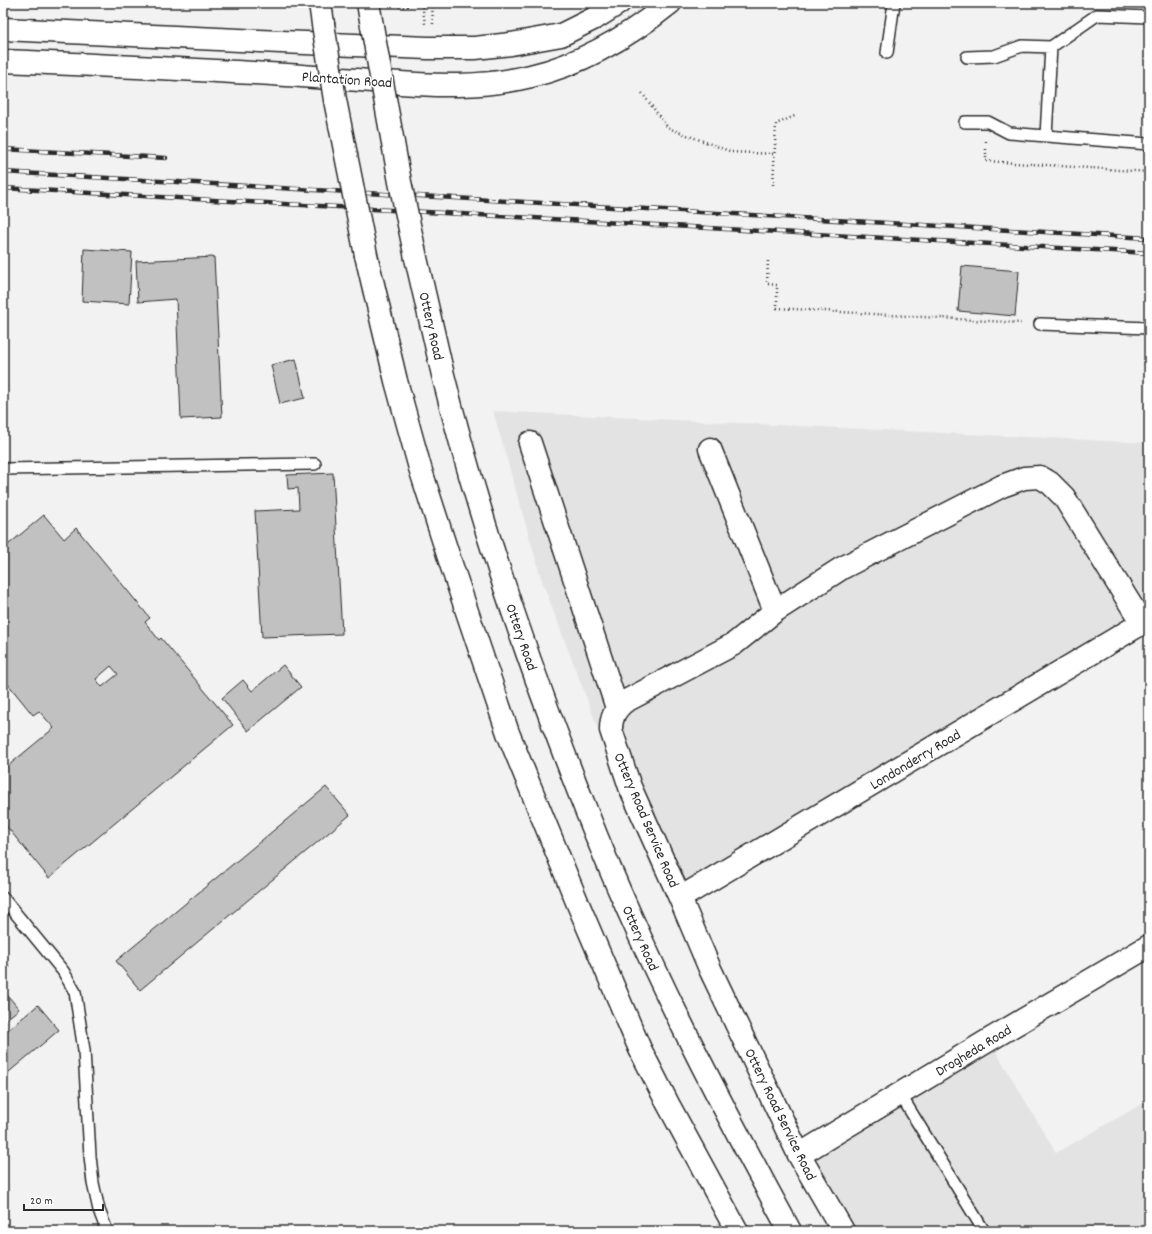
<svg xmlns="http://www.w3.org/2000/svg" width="1152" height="1234" font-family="Dekko,sans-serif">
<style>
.built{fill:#e3e3e3}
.building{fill:#c1c1c1;stroke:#2b2b2b;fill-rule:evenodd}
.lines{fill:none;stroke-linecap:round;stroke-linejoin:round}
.service-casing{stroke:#2b2b2b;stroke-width:14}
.minor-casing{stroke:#2b2b2b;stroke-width:25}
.tertiary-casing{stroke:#2b2b2b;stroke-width:25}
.secondary-casing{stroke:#2b2b2b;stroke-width:25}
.path{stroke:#2b2b2b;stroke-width:2.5;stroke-dasharray:1 3;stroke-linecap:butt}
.service{stroke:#fff;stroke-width:11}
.minor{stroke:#fff;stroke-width:22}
.tertiary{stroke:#fff;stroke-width:22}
.secondary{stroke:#fff;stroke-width:22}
.rail-casing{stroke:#2b2b2b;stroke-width:4.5}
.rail{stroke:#fff;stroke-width:3;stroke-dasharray:9;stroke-linecap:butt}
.secondary-bridge-casing{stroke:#2b2b2b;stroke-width:25;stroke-linecap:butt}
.secondary-bridge{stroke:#fff;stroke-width:22}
.labels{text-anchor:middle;stroke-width:3;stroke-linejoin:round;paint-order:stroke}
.street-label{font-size:15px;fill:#2b2b2b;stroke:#fff}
</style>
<rect width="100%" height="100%" fill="#f2f2f2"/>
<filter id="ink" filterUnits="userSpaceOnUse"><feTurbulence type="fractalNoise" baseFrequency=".025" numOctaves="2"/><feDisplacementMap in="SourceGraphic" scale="8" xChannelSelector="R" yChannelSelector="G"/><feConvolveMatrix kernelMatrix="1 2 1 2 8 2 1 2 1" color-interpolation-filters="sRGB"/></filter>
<g filter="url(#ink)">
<path class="built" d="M493,411L1149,443V619L680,898L653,873L542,581Z
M989,1040L1056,1153L1149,1100V1231H843L799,1155Z"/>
<path class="building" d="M84,249L132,252L129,304L82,301Z
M214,257L222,417L181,419L176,299L138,302L136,261Z
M962,266L1019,271L1015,316L958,311Z
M296,359L305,398L280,404L271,365Z
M333,473L342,634L262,637L255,511L299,509L298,488L288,489L287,475Z
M44,515L64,539L76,528L150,618L145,622L159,640L161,638L233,725L49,878L3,822V770L54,728L39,711L33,715L3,678V549ZM111,666L118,674L102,687L96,679Z
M283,665L301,687L248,731L222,698L243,680L252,691Z
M326,787L350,815L140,990L116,961Z
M3,959L10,967L3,973Z
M3,990L19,1009L3,1022Z
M38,1005L59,1030L3,1077V1034Z"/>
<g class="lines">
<g class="service-casing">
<path id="service" d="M887,53L894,3
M967,57L994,56L1022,46L1051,47L1097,15L1149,17
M965,122H988L1009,133L1149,144
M1046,136L1051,47
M1040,324L1149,328
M3,469L315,464
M3,898L63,971L75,992L84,1050L90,1156L93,1183L99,1210L107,1231
M900,1094L984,1231"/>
</g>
<g class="minor-casing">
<path id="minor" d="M530,443L617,708
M710,449L775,611L734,644L624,702C615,710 611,717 611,730L630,787L680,898L710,969L799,1155L843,1231
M775,611L842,568L1002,486L1024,478L1040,477L1050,483L1064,497L1142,623
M680,898L1149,619
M799,1155L989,1040L1149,946"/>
</g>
<g class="tertiary-casing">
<path id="tertiary" d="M3,29L281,42L428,48H475L511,44L561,35L597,17L619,3
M3,61C97,65 192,69 286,75C320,77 353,80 386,82C435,86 483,88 531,76C582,64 629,36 670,3"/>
</g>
<g class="secondary-casing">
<path id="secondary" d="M320,3L323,24
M368,3L372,26
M366,255L396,381L420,468L451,564L508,733L578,904L640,1049L668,1104L737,1231
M416,258C425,297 434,336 443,375C480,523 530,669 586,810C643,955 715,1094 790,1231"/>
</g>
<path class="path" d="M422,3L425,24
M432,3L433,24
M399,7L409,6V3
M642,93L668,128L732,152L774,154
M986,141V161L1149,172
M773,185L776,124L797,115
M768,261L767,284L777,285V308L1021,323"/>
<use href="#service" class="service"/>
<use href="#minor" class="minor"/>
<use href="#tertiary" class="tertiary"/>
<use href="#secondary" class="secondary"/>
<g class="rail-casing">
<path id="rail" d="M3,149L166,158
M3,172L1149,238
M3,188L1149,253"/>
</g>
<use href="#rail" class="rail"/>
<g class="secondary-bridge-casing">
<path id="secondary-bridge" d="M323,24L335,100L366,255
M372,26L400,182L416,258"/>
</g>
<use href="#secondary-bridge" class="secondary-bridge"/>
</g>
</g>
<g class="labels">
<g class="street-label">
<text transform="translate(347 79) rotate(4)" y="5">Plantation Road</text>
<text transform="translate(432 326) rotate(77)" y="5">Ottery Road</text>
<text transform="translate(522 637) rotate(71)" y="5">Ottery Road</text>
<text transform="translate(915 759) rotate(-31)" y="5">Londonderry Road</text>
<text transform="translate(647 820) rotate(67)" y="5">Ottery Road Service Road</text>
<text transform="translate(641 938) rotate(66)" y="5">Ottery Road</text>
<text transform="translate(973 1050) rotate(-31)" y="5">Drogheda Road</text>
<text transform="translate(781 1114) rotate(64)" y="5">Ottery Road Service Road</text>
</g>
</g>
<rect width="1152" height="1234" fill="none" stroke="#fff" stroke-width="16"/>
<rect x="8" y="8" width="1136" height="1218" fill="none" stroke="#2b2b2b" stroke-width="1.5" filter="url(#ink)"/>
<path d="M24 1204v6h79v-6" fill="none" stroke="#2b2b2b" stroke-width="2"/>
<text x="30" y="1204" font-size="12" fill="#2b2b2b" stroke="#ffffff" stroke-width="3" paint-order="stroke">20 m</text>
</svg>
